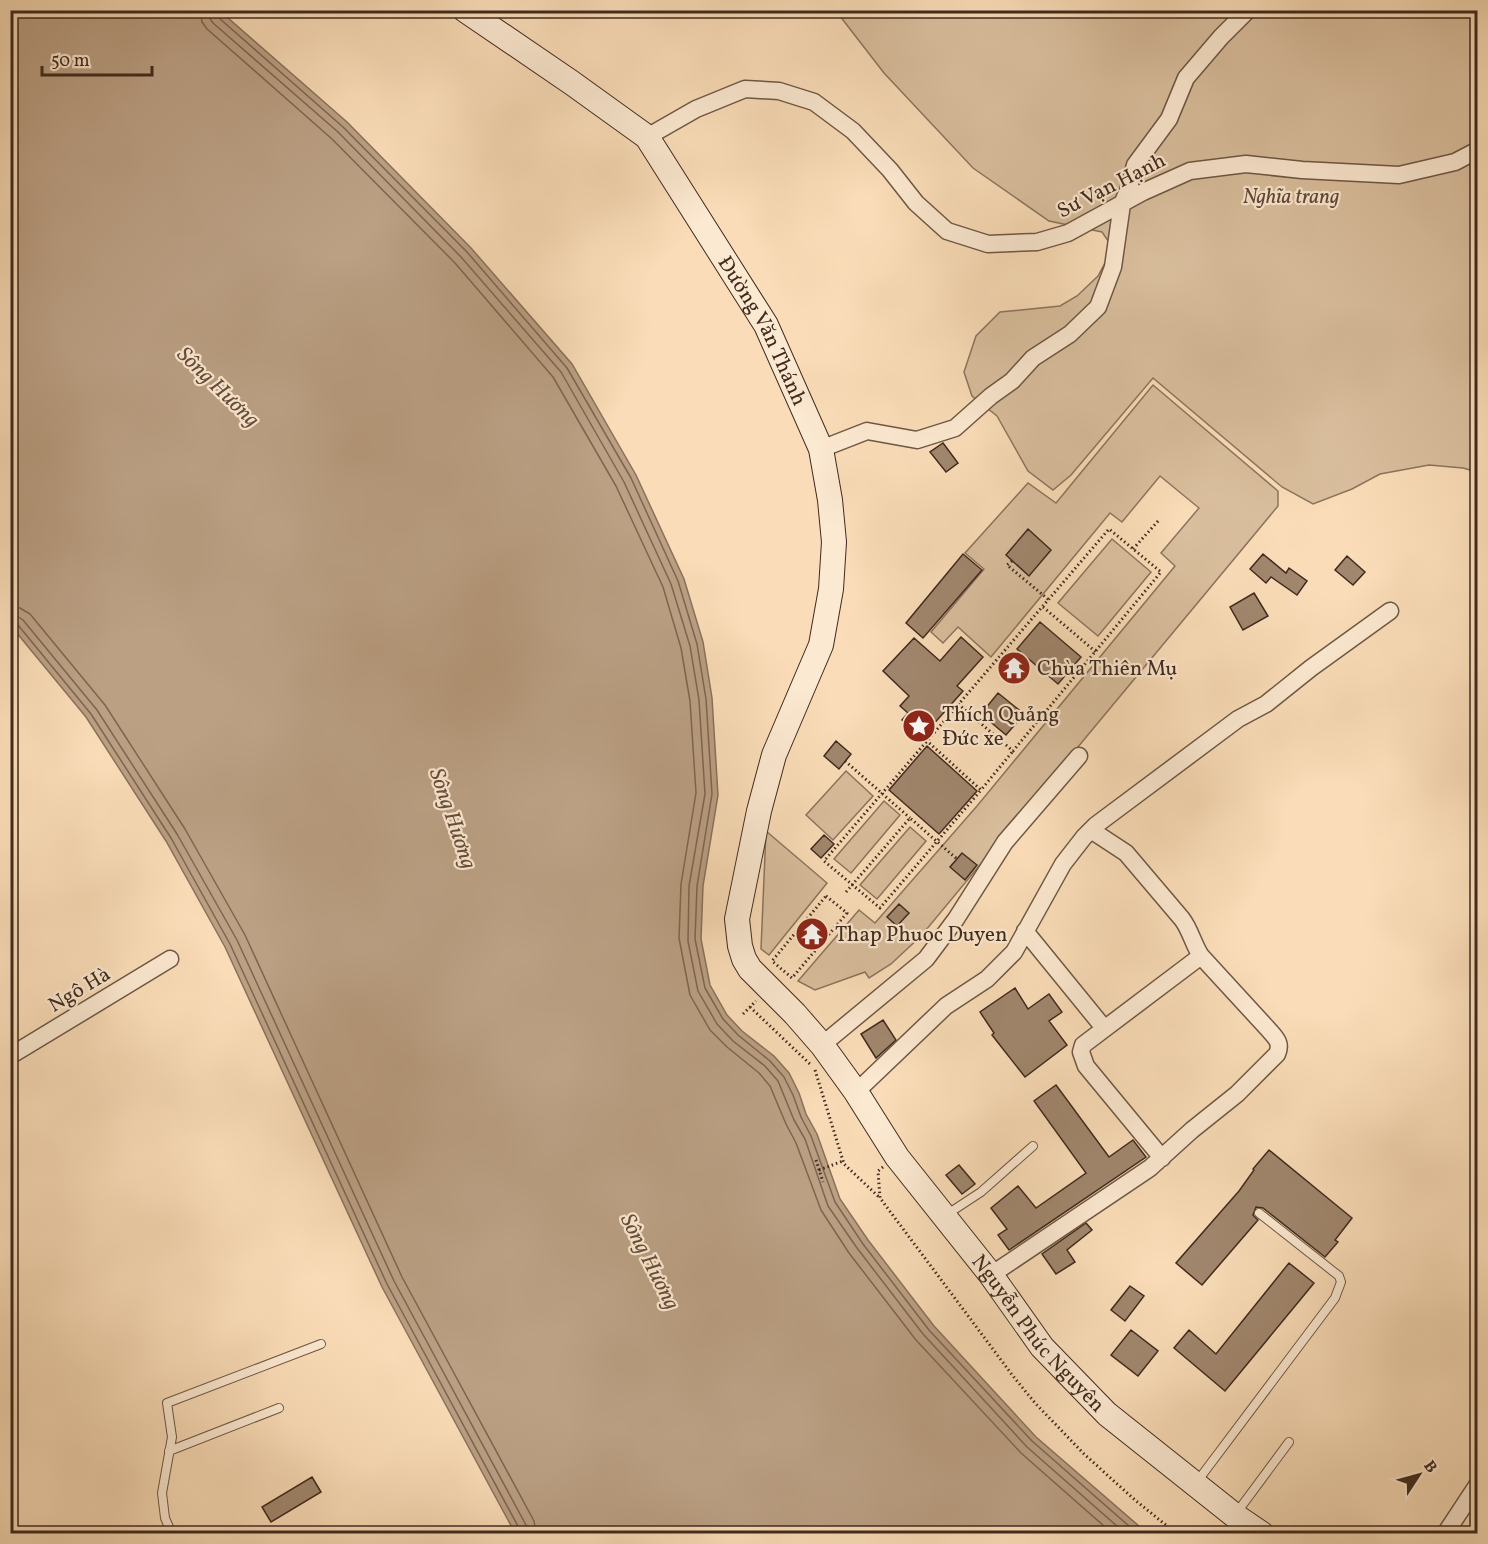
<svg xmlns="http://www.w3.org/2000/svg" width="1488" height="1544" font-family="Vollkorn,serif">
<style>
.green{fill:#dabf9e;stroke:#8d745e;stroke-width:1.5}
.water{fill:#bba084;stroke:#8a715b;stroke-width:1.5}
.lines{fill:none;stroke-linecap:round;stroke-linejoin:round}
.shore{stroke:#7e6551;stroke-width:1.5}
.building{fill:#a1876e;stroke:#402a1e;stroke-width:1.5}
.lane-casing{stroke:#6e5744;stroke-width:10}
.street-casing{stroke:#6e5744;stroke-width:19}
.secondary-casing{stroke:#402a1e;stroke-width:26}
.path{stroke:#402a1e;stroke-width:3;stroke-dasharray:1.5 3;stroke-linecap:butt}
.lane{stroke:#fce9d1;stroke-width:8}
.street{stroke:#fce9d1;stroke-width:16}
.secondary{stroke:#fce9d1;stroke-width:24}
.labels{text-anchor:middle;stroke-width:4.5;stroke-linejoin:round;paint-order:stroke}
.street-label{font-size:21px;fill:#402a1e;stroke:#fce9d1}
.park-label{font-size:21px;font-style:italic;fill:#5f4838;stroke:#fce9d1}
.poi-label{font-size:21px;fill:#402a1e;stroke:#fce9d1;text-anchor:start}
.water-label{font-size:22px;font-style:italic;fill:#654d3d;stroke:#fce9d1}
</style>
<rect width="100%" height="100%" fill="#faddb8"/>
<filter id="stains"><feTurbulence type="fractalNoise" baseFrequency=".00333" numOctaves="4"/><feColorMatrix values="0 0 0 0 .2 0 0 0 0 .09 0 0 0 0 .02 0 0 0 .5 -.17"/></filter>
<radialGradient id="worn" r=".72"><stop offset=".6" stop-color="#630" stop-opacity="0"/><stop offset="1" stop-color="#630" stop-opacity=".3"/></radialGradient>
<path class="green" d="M836,11H1477V472L1463,468L1429,465L1380,474L1352,489L1313,504L1282,487L1153,378L1071,475L1053,490L1028,471L997,416L972,396L964,372L976,336L1000,312L1060,306L1077,296L1098,276L1113,248L1102,232L1049,221L973,168L884,73Z
M1153,385L1278,491V506L921,936L891,964L869,978L865,972L815,990L798,981L859,910L875,923L977,806L1175,566L1161,553L1199,508L1160,476L1122,522L1110,513L991,657L958,627L943,643L931,632L984,569L965,553L1028,483L1056,503Z
M1112,539L1151,572L1098,636L1058,603Z
M846,771L873,796L833,840L806,815Z
M884,801L900,815L851,873L834,859Z
M910,827L926,841L877,899L860,885Z
M766,831L827,883L769,955L761,949Z"/>
<path class="water" d="M10,11H220L347,122L471,248L572,364L636,475L684,579L703,642L712,698L718,795L703,886L701,939L710,985L727,1015L742,1031L774,1056L789,1073L799,1093L806,1114L817,1134L840,1199L868,1240L934,1326L1036,1437L1147,1533H515L382,1287L225,947L166,841L86,717L11,626Z"/>
<g class="lines">
<path class="shore" d="M200,10L202,22L207,29L332,139L455,263L553,377L616,486L663,587L681,648L690,701L696,793L681,884L679,938L690,995L710,1030L727,1047L759,1073L770,1086L786,1124L796,1143L821,1210L849,1253L916,1340L1021,1453L1113,1534
M209,10V17L213,23L338,132L461,257L561,372L624,482L671,584L690,646L699,700L705,794L689,886L688,941L698,991L717,1024L733,1041L765,1066L778,1081L794,1120L805,1139L828,1206L857,1248L923,1334L1027,1447L1126,1534
M216,10L219,18L343,127L467,252L567,368L631,478L678,581L697,644L706,699L712,794L697,886L695,939L705,988L723,1019L738,1035L770,1061L784,1077L793,1095L801,1117L811,1136L835,1202L863,1244L929,1330L1032,1441L1138,1534
M10,606L20,608L30,614L105,705L185,829L245,935L402,1277L534,1521L536,1534
M10,615L17,616L23,620L97,710L177,834L237,940L394,1281L526,1525L527,1534
M10,623L18,625L91,714L171,838L230,944L387,1284L519,1528L520,1534"/>
</g>
<path class="building" d="M943,443L958,463L946,472L930,452Z
M1028,529L1051,550L1029,576L1006,555Z
M963,554L982,570L923,638L906,623Z
M1263,554L1286,573L1289,568L1307,581L1297,595L1271,577L1266,583L1250,569Z
M1347,556L1365,572L1353,585L1335,570Z
M1254,593L1268,616L1243,630L1230,607Z
M1040,622L1081,657L1058,684L1017,649Z
M961,637L983,657L957,686L963,691L922,737L902,720L908,713L900,706L909,696L883,671L914,638L940,661Z
M998,693L1024,714L1006,735L981,714Z
M836,741L851,754L839,769L824,756Z
M927,746L977,791L939,834L889,790Z
M824,835L834,844L821,858L811,849Z
M962,853L977,865L965,880L950,867Z
M899,904L909,913L897,926L887,917Z
M800 934a12 12 0 1 1 24 0a12 12 0 1 1-24 0Z
M1015,988L1028,1009L1049,994L1062,1012L1049,1021L1067,1045L1025,1077L992,1035L994,1033L980,1012Z
M883,1020L896,1040L876,1058L861,1034Z
M1056,1085L1109,1157L1133,1140L1146,1157L1009,1250L998,1235L1007,1229L991,1208L1018,1186L1036,1208L1086,1173L1034,1101Z
M1269,1150L1352,1218L1335,1240L1338,1242L1325,1257L1263,1208L1256,1207L1253,1215L1258,1220L1202,1285L1176,1263L1239,1191L1254,1170L1253,1169Z
M959,1165L975,1184L962,1194L946,1175Z
M1086,1223L1092,1230L1067,1250L1075,1262L1056,1274L1042,1254Z
M1289,1263L1314,1283L1225,1391L1174,1348L1189,1330L1216,1354Z
M1130,1286L1144,1296L1125,1321L1111,1310Z
M1131,1330L1158,1351L1138,1376L1111,1355Z
M312,1477L321,1492L271,1522L262,1507Z"/>
<g class="lines">
<g class="lane-casing">
<path id="lane" d="M946,1215L981,1192L1033,1146
M169,1451L279,1408
M1196,1483L1335,1298L1341,1282L1339,1276L1259,1213
M1235,1515L1289,1442
M172,1534L165,1518L162,1493L172,1437L167,1403L321,1344"/>
</g>
<g class="street-casing">
<path id="street" d="M647,137L696,109L745,89L779,91L814,102L853,131L890,170L916,203L947,231L988,244L1037,242L1068,233L1143,192L1190,171L1246,164L1302,170L1399,175L1455,162L1478,150
M821,449L867,431L917,440L955,428L991,396L1012,381L1033,358L1070,334L1098,307L1113,267L1122,204L1129,188L1135,165L1169,119L1186,78L1221,37L1248,10
M1025,931L1104,1028
M822,1045L926,959L956,919L1005,842L1079,756
M10,1056L170,959
M856,1092L946,1006L987,979L1014,952L1063,864L1084,837L1096,825L1238,719L1266,704L1311,668L1390,611
M1162,1158L1086,1066L1081,1052L1083,1045L1201,956
M991,1275L1150,1168L1192,1130L1237,1094L1277,1054C1282,1043 1276,1038 1268,1029L1201,956C1193,944 1191,931 1182,919L1126,853L1091,830
M1445,1534L1478,1484"/>
</g>
<g class="secondary-casing">
<g id="secondary">
<path id="s1" d="M465,10L572,83L647,137L766,325L821,449L830,500L834,542L831,589L821,645L774,755L759,811L737,919L740,946L744,959L750,969L795,1014L822,1045L856,1092L897,1157L991,1275L1042,1347L1107,1414L1234,1515L1262,1534"/>
</g>
</g>
<path class="path" d="M1133,549L1159,520
M1012,561L1007,565L1049,600
M1043,607L1096,652
M958,704L1013,751L1161,572L1109,529L824,861L880,908L981,790
M926,740L981,790L1013,751
M845,761L910,818
M846,892L910,818L957,859
M826,896L847,913L792,978L772,961Z
M750,1007L811,1065
M743,1014L756,1001
M815,1070L844,1164L880,1198
M816,1160L823,1182
M883,1167L878,1171L880,1198L1013,1376L1035,1403L1084,1454L1135,1500L1177,1534
M819,1170L843,1161"/>
<use href="#lane" class="lane"/>
<use href="#street" class="street"/>
<use href="#secondary" class="secondary"/>
</g>
<defs>
<g id="temple-disc" transform="scale(1.725)"><circle r="9.5" fill="#8f2418" stroke="#fce9d1"/><path d="M0-6L5-2H3V0L6.5 2.5H4V6H1.5V3h-3V6H-4V2.5H-6.5L-3 0V-2H-5Z" fill="#fff"/></g>
<g id="sight-disc" transform="scale(1.725)"><circle r="9.5" fill="#8f2418" stroke="#fce9d1"/><path d="M0-6L1.8-2.2L6-1.7L2.9 1.2L3.7 5.4L0 3.3L-3.7 5.4L-2.9 1.2L-6-1.7L-1.8-2.2Z" fill="#fff"/></g>
</defs>
<g fill-rule="evenodd">
<use href="#temple-disc" x="1014" y="668"/>
<use href="#sight-disc" x="919" y="726"/>
<use href="#temple-disc" x="812" y="934"/>
</g>
<g class="labels">
<g class="street-label">
<text transform="translate(1111 185) rotate(-27)" y="7">Sư Vạn Hạnh</text>
<text dy="7" stroke="none"><textPath href="#s1" startOffset="448">Đường Văn Thánh</textPath></text>
<text transform="translate(79 989) rotate(-31)" y="7">Ngô Hà</text>
<text dy="7" stroke="none"><textPath href="#s1" startOffset="1584">Nguyễn Phúc Nguyên</textPath></text>
</g>
<g class="park-label">
<text x="1291" y="203">Nghĩa trang</text>
</g>
<g class="poi-label">
<text x="1037" y="675">Chùa Thiên Mụ</text>
<text x="942" y="721">Thích Quảng<tspan x="942" dy="24">Đức xe</tspan></text>
<text x="835" y="941">Thap Phuoc Duyen</text>
</g>
<g class="water-label">
<text transform="translate(219 386) rotate(44)" y="8">Sông Hương</text>
<text transform="translate(454 818) rotate(71)" y="8">Sông Hương</text>
<text transform="translate(651 1261) rotate(63)" y="8">Sông Hương</text>
</g>
</g>
<rect width="1488" height="1544" fill="none" stroke="#faddb8" stroke-width="36"/>
<rect x="12" y="12" width="1464" height="1520" fill="none" stroke="#402a1e" stroke-width="3"/>
<rect x="18" y="18" width="1452" height="1508" fill="none" stroke="#402a1e" stroke-width="1.5"/>
<g transform="translate(1419 1475) rotate(54)" stroke="#fce9d1" stroke-width="4.5" paint-order="stroke">
<path d="M0-4.5L10 22L0 15L-10 22Z" fill="#402a1e"/>
<text y="-9" font-size="16" font-weight="bold" text-anchor="middle" fill="#402a1e">B</text>
</g>
<path d="M42 66v9h110v-9" fill="none" stroke="#402a1e" stroke-width="3"/>
<text x="51" y="66" font-size="18" fill="#402a1e" stroke="#fce9d1" stroke-width="4.5" paint-order="stroke">50 m</text>
<rect width="100%" height="100%" filter="url(#stains)"/>
<rect width="100%" height="100%" fill="url(#worn)"/>
</svg>
